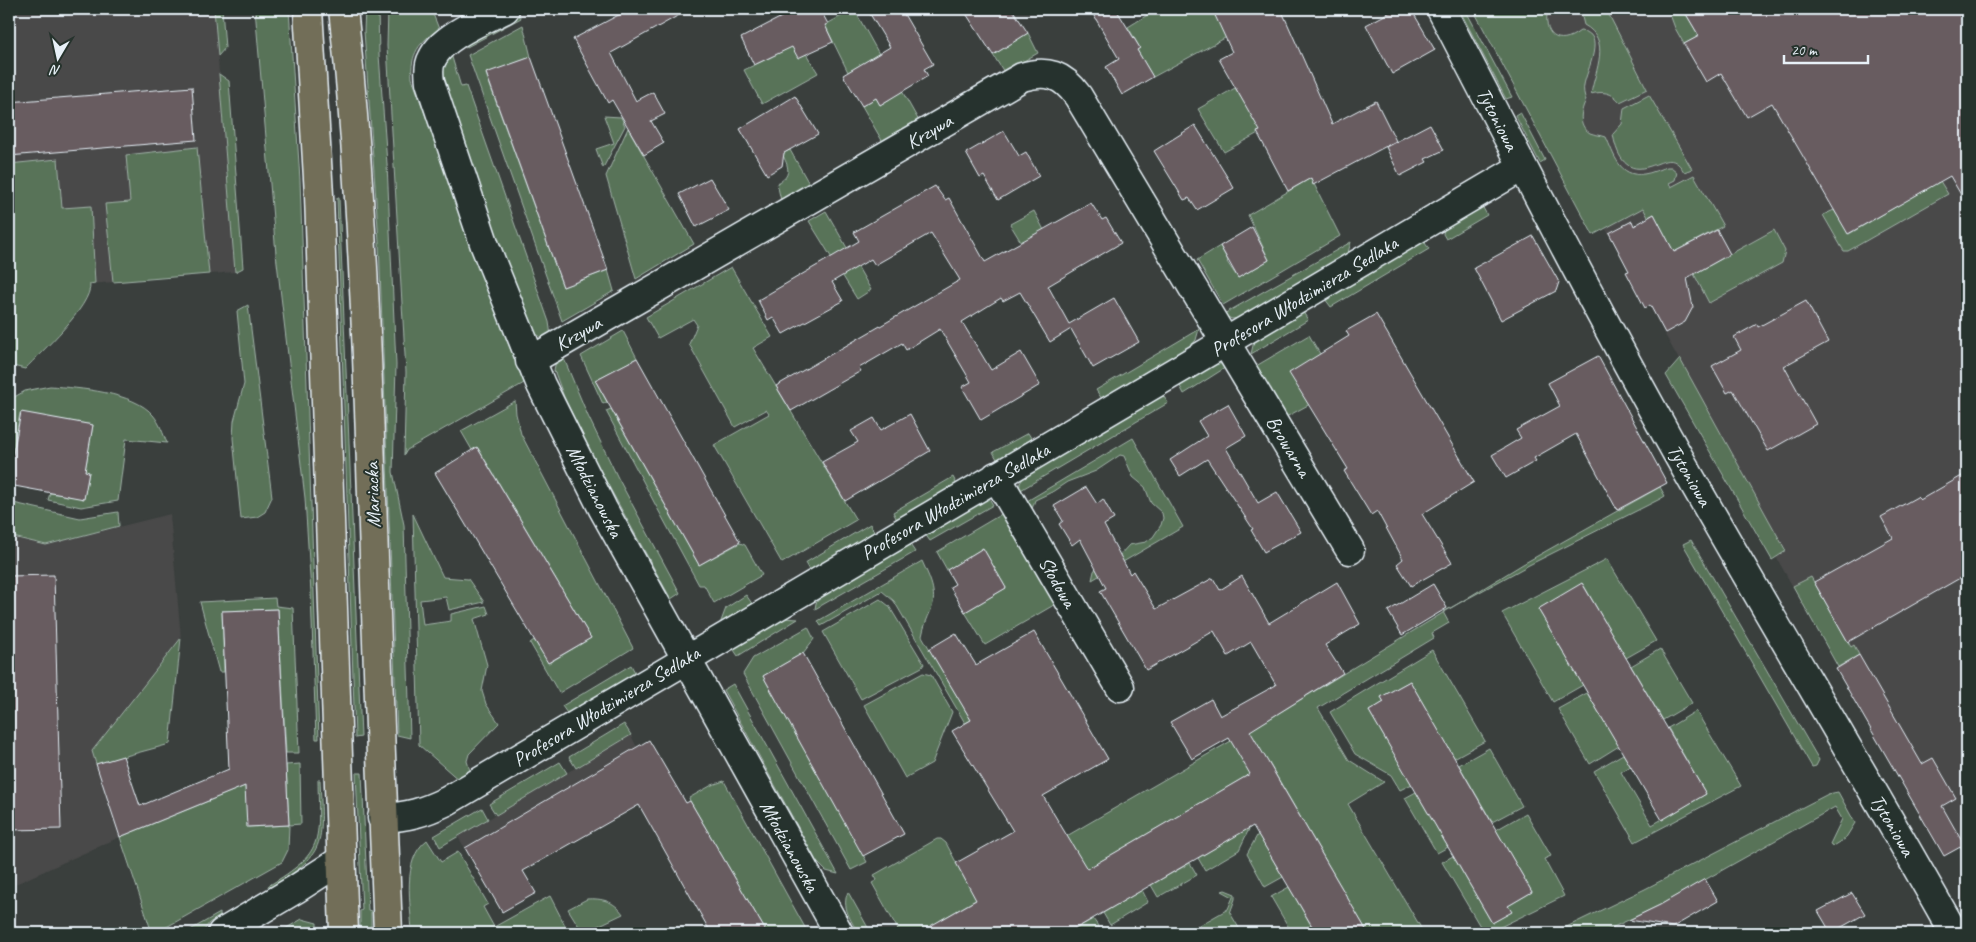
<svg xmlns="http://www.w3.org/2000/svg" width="1976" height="942" font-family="Caveat,sans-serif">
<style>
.built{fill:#484848}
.green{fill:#597359;stroke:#a0b2a8}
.building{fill:#675c61;stroke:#e8f1f8}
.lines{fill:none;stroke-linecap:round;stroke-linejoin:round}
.minor-casing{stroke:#e8f1f8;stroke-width:31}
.major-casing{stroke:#e8f1f8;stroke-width:31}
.minor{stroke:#26332d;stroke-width:28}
.major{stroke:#726e59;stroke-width:28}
.labels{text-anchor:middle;stroke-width:4;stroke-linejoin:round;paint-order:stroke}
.street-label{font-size:20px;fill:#e8f1f8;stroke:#26332d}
</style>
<rect width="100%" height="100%" fill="#3a3f3d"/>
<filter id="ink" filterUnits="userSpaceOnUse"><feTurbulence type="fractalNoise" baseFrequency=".02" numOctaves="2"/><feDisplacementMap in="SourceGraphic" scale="10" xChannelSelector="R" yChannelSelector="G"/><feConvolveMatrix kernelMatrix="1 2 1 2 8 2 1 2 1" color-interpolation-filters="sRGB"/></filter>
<g filter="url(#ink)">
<path class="built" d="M9,9H214L235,272L90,284L9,205Z
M1487,9H1967V843L1944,856L1836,669L1838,667L1776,557L1786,551L1594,208Z
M170,514L181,638L92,751L120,837L9,887V536L46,545Z
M631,735L637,747L465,848L458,837Z"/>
<path class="green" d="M214,9H222L225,48L218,56Z
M255,9H289L300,180L319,739H316L311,593L305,498L276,254Z
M365,9H378L379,55L387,164L396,365L393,472L404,525L410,738L397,735L379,242L364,31Z
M388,9H431L439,29C419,42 410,54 412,78L498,318L524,383L407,450L404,455L406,372L387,46Z
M854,9L879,54L848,72L825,25Z
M1157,9H1199L1200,10L1223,9L1236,32L1153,77L1137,50L1140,48L1128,27Z
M1459,9H1465L1512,97L1506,99Z
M1473,9H1548C1542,34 1558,48 1580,31C1608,32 1586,71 1584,85C1583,90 1584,95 1586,100C1581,110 1577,125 1590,133C1595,135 1601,135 1606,137C1614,154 1619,178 1644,174C1652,173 1659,169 1667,167H1671L1677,172L1675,180L1669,183L1671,187L1694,175L1723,226L1674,252L1654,214L1648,217L1643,208L1593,235Z
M1580,9H1606L1647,89L1620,102C1612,92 1602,91 1591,94C1595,70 1612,40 1584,25Z
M1668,9H1683L1699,36L1684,44L1675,28Z
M519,15L521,18L465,48V45Z
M523,25L531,57L486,74L563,287L608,270L614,291L562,321L468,55Z
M1028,33L1038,53L1004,72L993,55Z
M791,44L805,52L818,73L762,104L744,70L771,57Z
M451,54L461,87L466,86L549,322L551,336L541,337L533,332L493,229L443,75L444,65Z
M219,74L229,81L243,268L235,272Z
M898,84L920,123L884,144L862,106L876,98L880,105L890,99L885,92Z
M1235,88L1245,104L1266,92L1280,121L1224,152L1198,109Z
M1649,95L1692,169L1684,172C1673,152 1663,163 1647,167C1624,174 1616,152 1613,134L1622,124L1624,108Z
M1520,112L1545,160L1540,163L1515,115Z
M604,116L621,117L625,126L603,168L596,149L614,143Z
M628,128L694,244L636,279L606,176Z
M197,147L209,274L113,282L105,204L130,202L126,155Z
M790,150L811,187L782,205L777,183C792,177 789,166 782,154Z
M58,159L62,208L91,206L95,283L90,284C92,306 41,352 25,369L9,365V164Z
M1311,178L1340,236L1223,305L1197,260L1220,246L1228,261L1227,262L1238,278L1269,260L1248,215Z
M1940,181L1948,194L1848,251H1844L1842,248L1823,215L1834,210L1849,234Z
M337,198H339L361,737L355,738Z
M1482,206L1487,215L1446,239L1443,234L1444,229Z
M826,211L871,290L857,299L809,221Z
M1034,211L1066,272L1038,270L1010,224Z
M1774,230L1785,251L1782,263L1709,303L1694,274Z
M1351,242L1347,256L1239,318L1232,319L1222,315Z
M1421,242L1425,243L1429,249L1331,307L1325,299Z
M731,267L772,337L753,348L856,520L782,563L714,445L769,414L766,410L735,427L689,344L697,325L693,319L658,338L646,317Z
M248,305L272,497L265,512L257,517L241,519L233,438L234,421L244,384L237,311Z
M1303,312L1308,320L1251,354L1254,341Z
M1199,329L1196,340L1189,348L1102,399L1096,390Z
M623,331L637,358L595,380L607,402L603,404L581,356Z
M1309,335L1320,354L1310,404L1286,417L1256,366Z
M562,354L588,416L618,478L680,593L671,599L597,465L564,397L554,370L556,361Z
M1680,359L1786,551L1772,560L1666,375Z
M1215,364H1221L1228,366L1184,394L1179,384Z
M50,386C78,388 134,392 153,415C160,423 163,434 167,443L126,439L118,501L81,507L48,500L50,493L84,498L89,472L85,471L93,425L20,413L12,459H9V400L25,391Z
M1162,394L1168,403L1019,491L1020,483L1026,474Z
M515,401L516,414L521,434L633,648L559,693L530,643L534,640L549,663L591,638L478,448L472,450L461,431Z
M611,409L699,565L740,543L745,545L762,575L714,603L704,585H699L655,504L606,411Z
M1028,433L1033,441L998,461L993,452Z
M1133,438L1183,527L1092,580L1094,571L1097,567L1118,557L1129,545L1146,542L1153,537L1161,525L1163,518L1162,513L1151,503L1145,487L1133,477L1124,456L1120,455L1096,471L1067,482L1052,492L1035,500L1032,509L1027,501Z
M953,477L957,485L897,520L893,512Z
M1660,487L1665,496L1660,499L1529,565L1443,612L1449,623L1432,633L1434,638L1318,708L1349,760L1384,782L1348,804L1424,933H1357L1365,928L1269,763L1010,914L998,887L939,921L940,924L924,933H900L872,883L877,880L874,875L937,839H941L946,843L967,883L1003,863L1008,870L1269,719L1523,564Z
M989,498L993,505L930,541L925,534L984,499Z
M9,502L80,518L118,512L119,526L46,545L9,536Z
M1005,512L1059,602L985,645L965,612L1006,588L983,548L947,570L937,552Z
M413,514L443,577L468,579L484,602L449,610L446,597L420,600L423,625L451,621V614L486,606L489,614L474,619L487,665L482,691L486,704L499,723L469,754L467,761L471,774L460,781L419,745Z
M870,524L875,533L810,572L805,563Z
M1691,540L1819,760L1816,766L1812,767L1683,544Z
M909,543L915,552L815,609L816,603L823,594Z
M1607,559L1656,641L1626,658L1583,584L1538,609L1583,685L1553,702L1502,613Z
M922,561C929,577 938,593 931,610C927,619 924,626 922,636L971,720L965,723L894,601L882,591L821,626L818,621Z
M1811,577L1851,647L1854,645L1859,655L1838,667L1793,586Z
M746,595L753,605L720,624L726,608Z
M275,598L276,606L293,608L299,753H286L278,609L222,611L224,672H219L200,602Z
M880,599L889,606L924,664L922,667L861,699L823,632Z
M784,618L798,619L738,656L732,647Z
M808,627L814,639L803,653L763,676L867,862L851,870L743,674L753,658Z
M181,638L170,744L96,764L92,751Z
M1660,649L1692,703L1663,720L1631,666Z
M1432,650L1485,741L1454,758L1410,681L1381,697L1384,702L1369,711L1412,784L1400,790L1391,775L1355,754L1330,712Z
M631,665L637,676L569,716L562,706Z
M923,673L931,675L952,712L932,763L905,778L864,705Z
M733,684L838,874L826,871L817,862L723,690Z
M1587,693L1619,746L1590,764L1558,709Z
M1696,711L1741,786L1635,842L1594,771L1623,754L1631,766L1621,772L1652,825L1706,794L1668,728Z
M624,724L631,735L576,768L569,757Z
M1489,748L1522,806L1492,822L1459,765Z
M560,762L567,773L496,815L489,804Z
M300,764L301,824L289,825L288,850L282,862L156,933H152L120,837L245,786L248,827L289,825L286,765Z
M356,773H362L368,910L371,911V933H360V911L362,910Z
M318,780H320C323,845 327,853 269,889L268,886C325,852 319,842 318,780Z
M724,781L808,933H767L690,801L689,798L712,785Z
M1416,792L1448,847L1437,853L1405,798Z
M1838,792L1855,823L1845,839L1832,847L1830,844L1842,819L1835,807L1660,905L1601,933H1554L1645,889L1828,794Z
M482,808L488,819L440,847L434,836Z
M1526,813L1551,856L1544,859L1564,896L1490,932L1484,933L1442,862L1453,856L1492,923L1511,912L1508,906L1532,892L1496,830Z
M1250,827L1239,850L1205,870L1198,858Z
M1258,834L1283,877L1265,887L1247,854Z
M427,840L441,862L458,852L488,904L483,907L494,927L550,896L569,933H412C411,904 401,860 427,840Z
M1190,863L1197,875L1158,897L1151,885Z
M1289,887L1311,925L1297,933H1292L1271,897Z
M1142,890L1148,902L1110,925L1103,913Z
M1225,890L1235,894V899L1230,913L1242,933H1186L1228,909L1233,897L1222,891Z
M848,892L871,933H858C851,920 841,907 848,892Z
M587,899C602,898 614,901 623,914L583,933L568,909Z
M220,913V916L209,923L203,932L185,933Z
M302,919L317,923V933H278Z
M1093,919L1101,930L1096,933H1068Z"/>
<path class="building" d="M630,9H690L611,53L636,101L653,92L665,114L651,121L664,143L644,155L612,100L608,103L573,39Z
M797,9H820L828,24L825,25L833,42L798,58L792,47L754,65L741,38Z
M867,9H901L933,64L924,69L928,76L880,105L876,98L862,106L843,75L890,47Z
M963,9H1012L1028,33L993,55Z
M1090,9H1116L1140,48L1137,50L1153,77L1122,95L1106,67L1119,59Z
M1212,9H1281L1332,124L1376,101L1396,141L1313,185L1311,178L1288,191L1257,132L1260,131L1219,59L1232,52Z
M1396,9H1411L1435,50L1392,74L1366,25Z
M1683,9H1967V205L1950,176L1848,234L1772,103L1747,117L1721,73L1706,82L1684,44L1699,36Z
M531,57L608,270L563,287L486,73Z
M192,87L196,140L9,156V102Z
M795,96L818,134L784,153L782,166L767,175L740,129Z
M1430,124L1444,150L1425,159L1427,162L1400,176L1386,147Z
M1195,125L1234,188L1197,210L1189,198L1184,200L1154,151Z
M1004,131L1019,156L1026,152L1039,176L998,200L984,176L980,178L966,153Z
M710,178L729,210L696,227L679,194Z
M935,186L945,200L949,198L985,262L1091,203L1102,220L1106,218L1121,243L1048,286L1069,324L1114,298L1139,342L1093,368L1071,329L1050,342L1020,292L1003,301L1001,298L962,322L991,370L1021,352L1040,385L981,420L962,387L971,382L940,329L906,350L902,343L859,368L861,371L791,411L776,386L960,280L931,233L875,265L871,259L832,282L843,301L783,334L773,317L768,320L758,300L859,241L854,232Z
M1654,214L1674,252L1717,230L1730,254L1687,278L1693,307L1685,322L1665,333L1650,305L1645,308L1626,272L1629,271L1609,233L1632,221L1634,226Z
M1252,227L1269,260L1238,278L1220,246Z
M1533,236L1559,282L1556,291L1501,320L1474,268Z
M1806,301L1828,342L1784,366L1816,424L1768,451L1733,390L1727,393L1712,366L1741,350L1734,337L1757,324L1758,327Z
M1376,314L1474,482L1422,514L1452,563L1411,586L1397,564L1403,559L1377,511L1371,515L1344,471L1348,469L1289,373L1349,336L1346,331Z
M1598,356L1667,483L1617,510L1576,434L1534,458L1536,461L1506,478L1492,455L1521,438L1516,430L1560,406L1548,383Z
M637,358L740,542L699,565L595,380Z
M1228,404L1246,436L1226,448L1258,503L1277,492L1301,532L1264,552L1251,530L1253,529L1207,459L1180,476L1170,460L1207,436L1198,421Z
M21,412L93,425L85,471L89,472L84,499L9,485V458L12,459Z
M910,414L930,451L845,501L822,462L858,442L851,431L874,418L881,430Z
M477,447L591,638L548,663L435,473Z
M1967,473V574L1848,642L1814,582L1893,538L1881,517L1917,497L1920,500Z
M1086,487L1097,504L1103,499L1114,519L1104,525L1130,574L1133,571L1156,609L1213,578L1220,590L1242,576L1269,623L1337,582L1360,624L1325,645L1343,673L1250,731L1368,933H1316L1253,826L1068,933H918L976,900L956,863L1013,831L952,731L971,720L929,649L956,633L976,665L1034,632L1108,759L1043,796L1087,869L1250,774L1229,738L1192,759L1170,722L1211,699L1220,716L1276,685L1251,642L1228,656L1214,631L1146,670L1100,591L1106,588L1080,539L1072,545L1059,524L1063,521L1054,506Z
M983,548L1006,588L965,612L950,587L955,584L947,570Z
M54,575L61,829L9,830V576Z
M1582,583L1706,794L1662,820L1538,609Z
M1433,584L1447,608L1402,635L1388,611Z
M278,609L289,825L247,827L245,786L120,837L96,764L123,756L140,806L229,769L222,611Z
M803,653L904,834L863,856L763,676Z
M1859,655L1922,764L1933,758L1956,798L1942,806L1964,845L1944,856L1836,669Z
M1410,681L1532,892L1508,906L1512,912L1492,923L1369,711L1384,702L1381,697Z
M649,740L686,803L690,801L767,933H711L639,805L523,871L536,893L502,912L465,848Z
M1705,879L1718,901L1673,927L1629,920L1660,905Z
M1852,893L1865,914L1831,933L1818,911Z"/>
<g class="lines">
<g class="minor-casing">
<path id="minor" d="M505,9C484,20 442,36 432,59C428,66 429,75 430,82L485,246L541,385L603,509L839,933
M1441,9C1519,160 1597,311 1680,459C1770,618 1865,774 1954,933
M530,361L1022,77C1047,69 1063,75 1078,96L1350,550
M996,476L1120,687
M382,818C408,817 424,812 447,801L1522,167
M222,933L296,889L341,860"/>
</g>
<g class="major-casing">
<path id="major" d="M308,9L319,195L344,933
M343,9C363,191 368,374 374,557C378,682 383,808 388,933"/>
</g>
<use href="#minor" class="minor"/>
<use href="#major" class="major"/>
</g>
</g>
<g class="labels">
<g class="street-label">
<text transform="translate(1498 119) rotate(63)" y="7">Tytoniowa</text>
<text transform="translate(929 131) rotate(-30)" y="7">Krzywa</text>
<text transform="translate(1304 296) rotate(-31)" y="7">Profesora Włodzimierza Sedlaka</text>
<text transform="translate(578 333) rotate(-30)" y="7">Krzywa</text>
<text transform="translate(1289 446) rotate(59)" y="7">Browarna</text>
<text transform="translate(1690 475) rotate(60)" y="7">Tytoniowa</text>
<text transform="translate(595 491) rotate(63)" y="7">Młodzianowska</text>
<text transform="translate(372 495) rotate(-92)" y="7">Mariacka</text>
<text transform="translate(955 501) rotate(-30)" y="7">Profesora Włodzimierza Sedlaka</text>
<text transform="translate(1058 582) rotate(60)" y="7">Słodowa</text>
<text transform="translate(606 706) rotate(-31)" y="7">Profesora Włodzimierza Sedlaka</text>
<text transform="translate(1893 825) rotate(60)" y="7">Tytoniowa</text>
<text transform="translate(790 846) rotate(61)" y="7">Młodzianowska</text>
</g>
</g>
<rect width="1976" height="942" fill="none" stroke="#26332d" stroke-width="30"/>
<rect x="15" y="15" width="1946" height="912" fill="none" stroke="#e8f1f8" stroke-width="2" filter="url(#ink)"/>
<g transform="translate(58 58) rotate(189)" stroke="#26332d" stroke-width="4" paint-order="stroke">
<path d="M0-4L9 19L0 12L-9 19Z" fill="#e8f1f8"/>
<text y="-8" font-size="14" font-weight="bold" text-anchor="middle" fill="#e8f1f8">N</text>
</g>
<path d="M1784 55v8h84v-8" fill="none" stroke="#e8f1f8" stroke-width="2.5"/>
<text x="1791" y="55" font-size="15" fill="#e8f1f8" stroke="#26332d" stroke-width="4" paint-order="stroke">20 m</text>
</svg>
